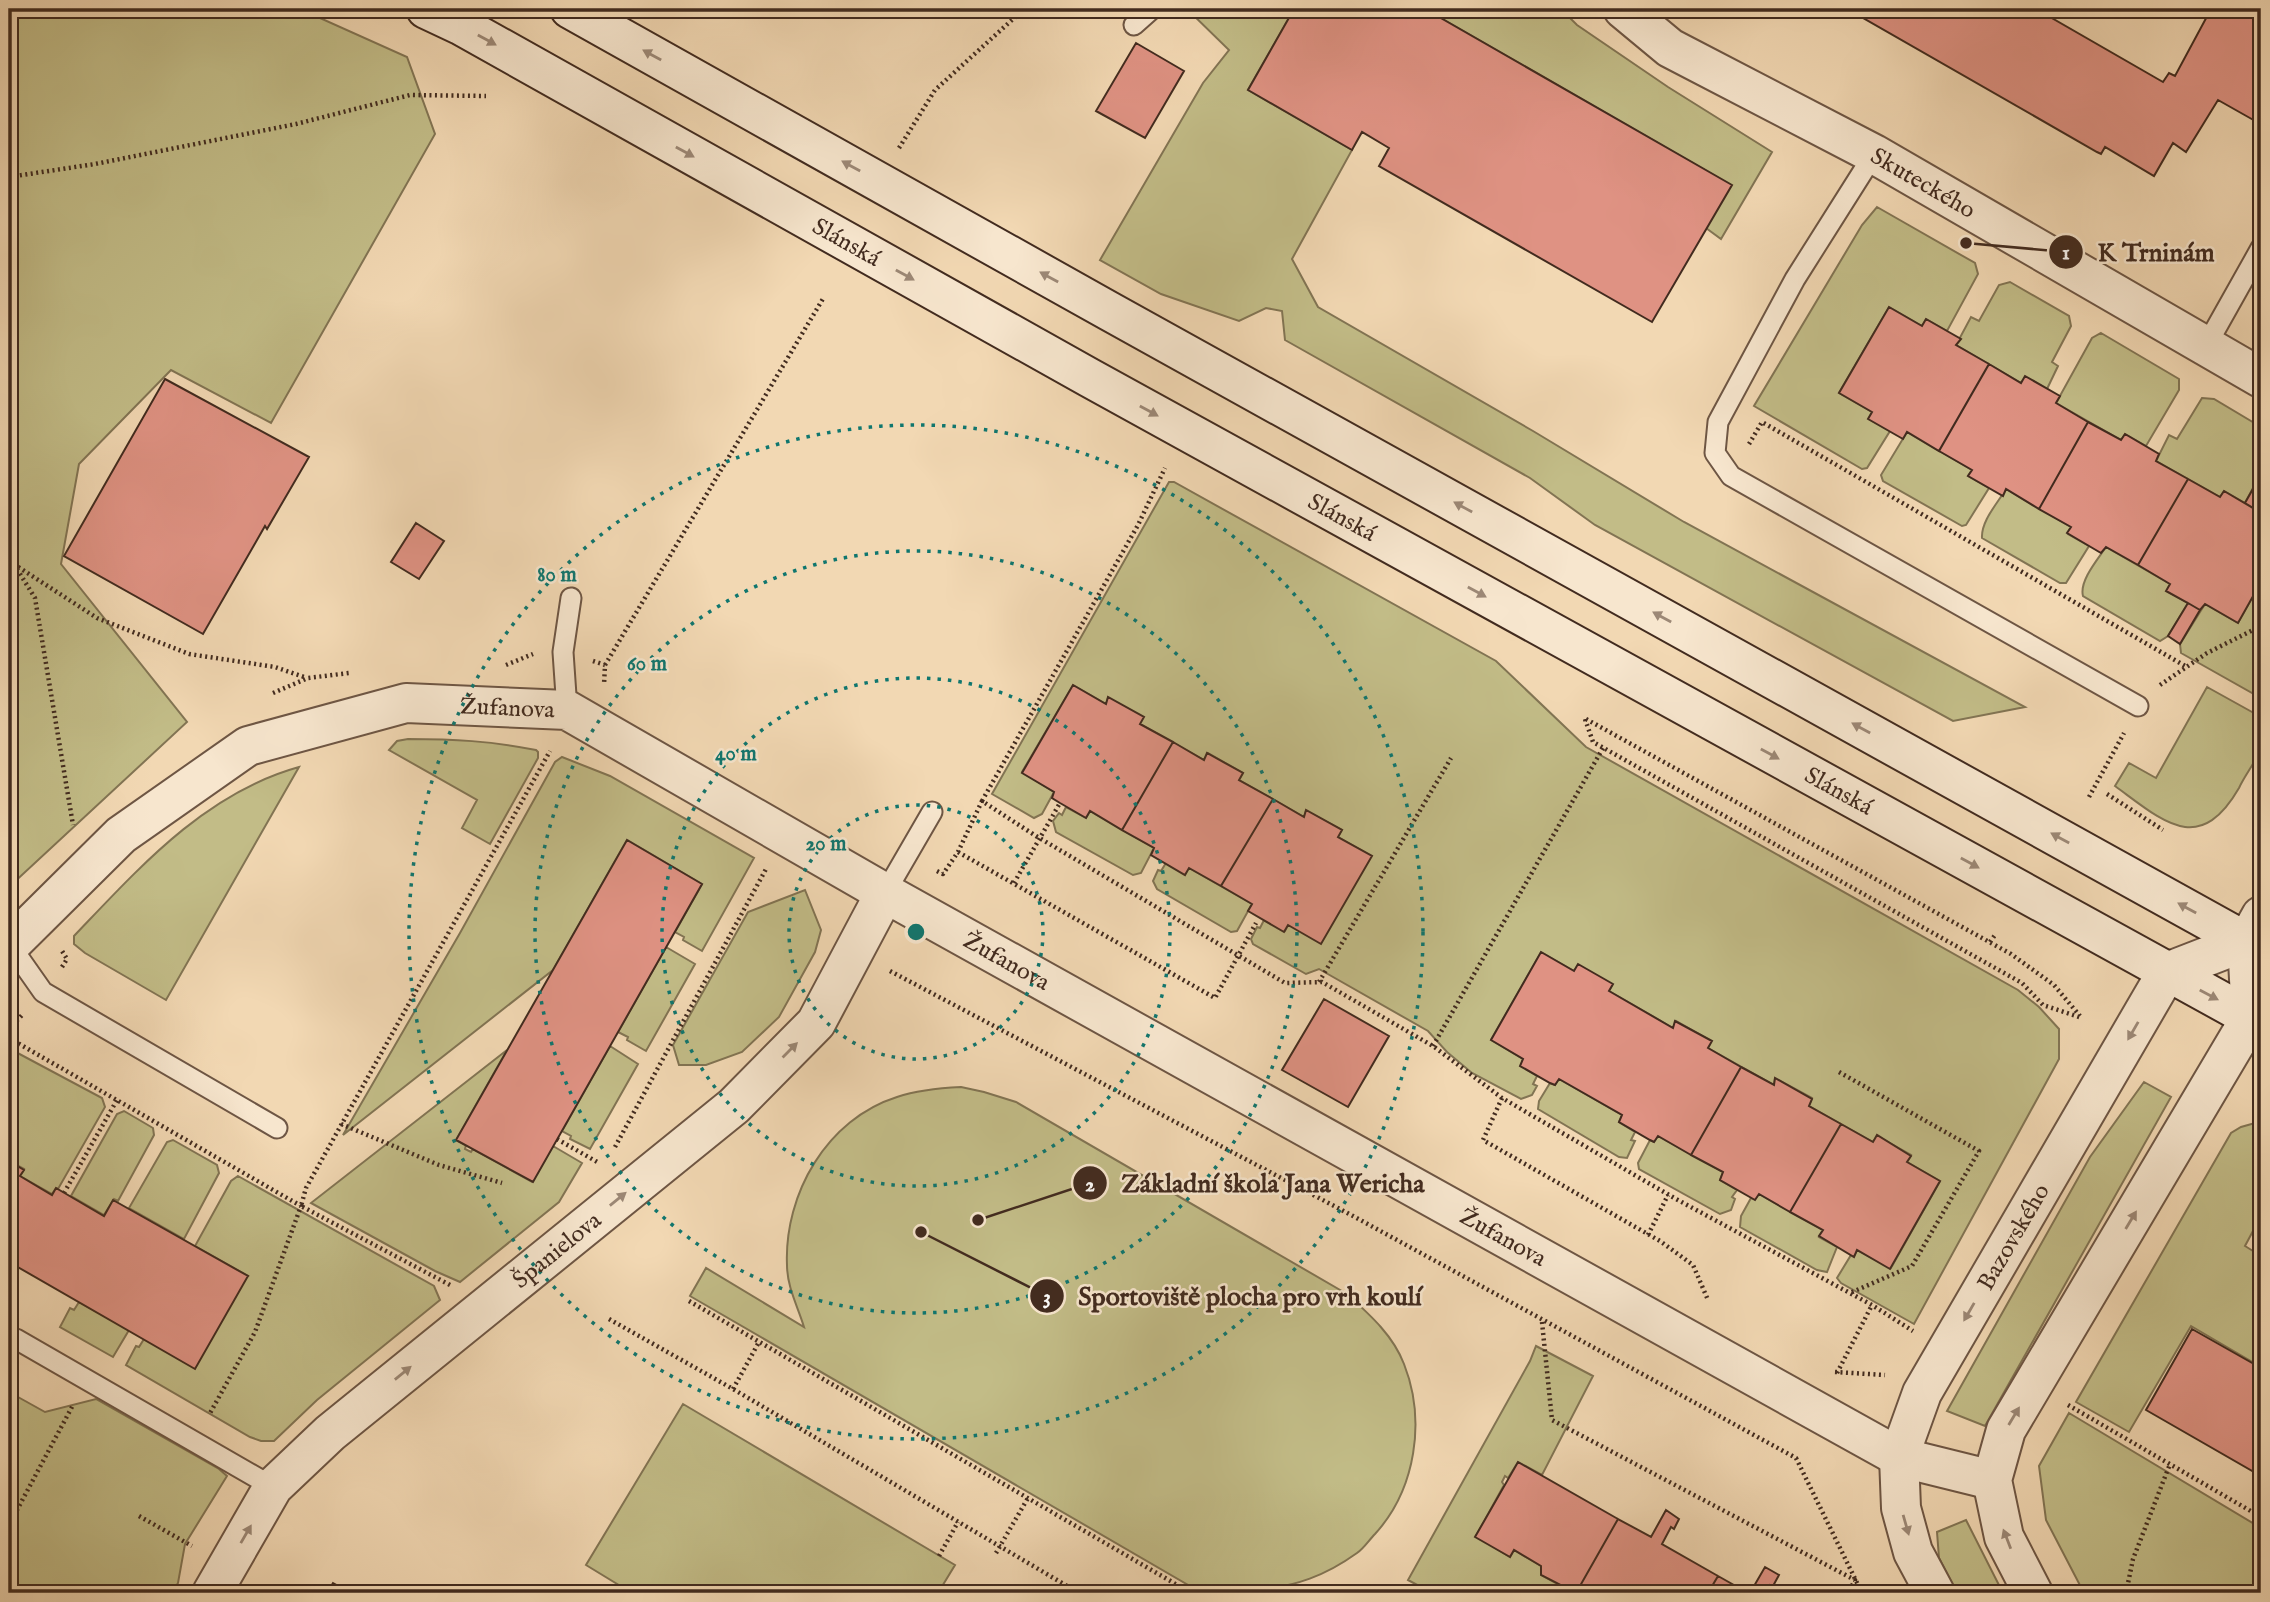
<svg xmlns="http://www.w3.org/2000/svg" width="2270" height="1602" font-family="'IM FELL English',serif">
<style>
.green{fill:#c2bc87;stroke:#827453;stroke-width:2}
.building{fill:#df9283;stroke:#422b1f;stroke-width:2}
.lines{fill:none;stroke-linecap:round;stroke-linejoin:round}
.lane-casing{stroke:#6e5644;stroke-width:23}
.street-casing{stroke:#6e5644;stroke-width:42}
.secondary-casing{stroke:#422b1f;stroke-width:42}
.path{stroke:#422b1f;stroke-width:4.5;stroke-dasharray:2 3.5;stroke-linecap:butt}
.lane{stroke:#f7e6ce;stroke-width:19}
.street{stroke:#f7e6ce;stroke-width:38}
.secondary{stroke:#f7e6ce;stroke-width:38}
.oneway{fill:#9c8876}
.ring{fill:none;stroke:#0f766e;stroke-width:3.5;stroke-dasharray:3.5 7}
.labels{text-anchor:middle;stroke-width:5;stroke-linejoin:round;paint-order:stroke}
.street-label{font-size:24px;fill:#422b1f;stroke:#f7e6ce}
.centre{fill:#0f766e;stroke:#f7e6ce;stroke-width:3.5}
.ring-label{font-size:21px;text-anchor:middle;font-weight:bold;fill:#0f766e;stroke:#f7e6ce;stroke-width:5;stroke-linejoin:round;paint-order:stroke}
.leader{fill:none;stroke:#422b1f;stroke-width:2.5}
.callout-dot{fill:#422b1f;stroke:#f7e6ce;stroke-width:2.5}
.mark-label{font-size:21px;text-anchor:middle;font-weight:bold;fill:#fff}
.callout-label{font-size:26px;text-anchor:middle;font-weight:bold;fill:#422b1f;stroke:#f7e6ce;stroke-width:5;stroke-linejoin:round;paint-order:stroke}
</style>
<rect width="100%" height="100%" fill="#f2d8b3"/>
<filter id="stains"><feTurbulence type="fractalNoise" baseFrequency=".00286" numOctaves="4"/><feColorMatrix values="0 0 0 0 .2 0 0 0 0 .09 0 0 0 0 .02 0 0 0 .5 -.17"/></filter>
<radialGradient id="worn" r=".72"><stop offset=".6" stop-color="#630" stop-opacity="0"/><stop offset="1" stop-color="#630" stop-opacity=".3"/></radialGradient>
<path class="green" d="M9,9H300L407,57L435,134L271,423L171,370L79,464L61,564L187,722L9,887Z
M1187,9H1294L1248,90L1352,150L1292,259L1318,307L1533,431L1684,522L2025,707L1953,721L1595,525L1530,478L1285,340L1282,311L1266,308L1239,321L1161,294L1100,260L1203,83L1229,50Z
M1425,9H1561L1577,25L1668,87L1772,152L1721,239L1706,228L1731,185Z
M1877,207L1975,263L1978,274L1947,331L1926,319L1922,326L1889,307L1839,393L1872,412L1869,419L1890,431L1867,468L1862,469L1754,406L1862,225Z
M2010,282L2069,316L2071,326L2052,362L2058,366L2047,389L2026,377L2021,383L1956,345L1971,317L1979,321L1999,285Z
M2101,333L2179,379V390L2146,446L2125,434L2121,440L2056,403L2092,338Z
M2202,398L2214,399L2261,427V473L2245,503L2224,491L2220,497L2156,461L2169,435L2177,439Z
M1907,432L1972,470L1968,476L1989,488L1966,525L1962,526L1883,481L1881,475Z
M1169,482H1174L1496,661L1586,747L2018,990L2039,1007L2059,1029V1059L1914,1324L1841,1283L1837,1278L1851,1255L1854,1256L1857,1250L1891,1268L1940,1181L1907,1162L1911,1155L1877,1136L1873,1142L1809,1106L1812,1098L1775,1078L1774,1085L1708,1048L1711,1041L1676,1021L1673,1028L1609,991L1612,985L1578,965L1574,971L1541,952L1491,1040L1523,1059L1521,1066L1537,1076L1533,1084L1537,1086L1532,1095L1521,1099L1472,1073L1447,1052L1428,1031L1319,969L1306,974L1253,944L1251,939L1257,927L1260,928L1264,920L1285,931L1288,925L1371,856L1338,837L1342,830L1306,811L1304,817L1239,780L1243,773L1208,753L1204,760L1140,724L1108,698L1106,704L1073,685L1022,772L1054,792L1042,814L1034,818L992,794Z
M2006,489L2071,527L2068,534L2089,546L2066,583H2060L1982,538C1981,521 1997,504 2006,489Z
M2106,547L2170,584L2167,591L2188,603L2168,636L2160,641L2083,596C2079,581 2098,559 2106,547Z
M2261,582V698L2181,653L2180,644L2205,604L2238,623Z
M2207,687L2261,717C2261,727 2264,741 2260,750C2255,763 2245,775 2239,788C2199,857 2163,821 2115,786L2129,763L2156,778Z
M408,739C453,739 491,741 536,750L538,752V758L490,844L462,828L477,800L389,750L397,741Z
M562,757L610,776L754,858L702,951L683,940L684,937L675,932L702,884L627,840L553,970L343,1135L460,933L555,762Z
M299,767L166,1000L85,953L74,944V936C139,868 205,793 299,767Z
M1066,807L1086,818L1090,811L1154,848L1141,873L1133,875L1056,832L1053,821L1059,813L1062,815Z
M1166,863L1189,868L1252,904L1237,931L1231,932L1157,889L1153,881L1158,870L1161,871Z
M805,890L821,930L815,952L779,1017L742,1052L706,1065H679L673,1045L748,912Z
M666,947L695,964L646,1051L627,1040L628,1037L618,1032Z
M610,1046L638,1064L590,1149L570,1139L571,1136L562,1131Z
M12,1050L102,1098L105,1107L58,1189L56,1188L52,1194L20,1176L24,1169L9,1161V1051Z
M507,1050L456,1140L466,1145L465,1149L471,1152L473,1149L532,1182L553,1146L582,1163L559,1202L460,1282L435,1271L311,1203Z
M1559,1079L1622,1115L1619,1122L1635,1132L1631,1140L1635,1141L1627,1158L1619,1157L1538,1109L1539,1101L1550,1083L1555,1085Z
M2144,1082L2171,1097L1985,1426L1947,1411L2090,1157Z
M961,1087L984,1092L1016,1102L1347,1294C1369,1314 1393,1335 1404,1364C1426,1420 1416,1489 1375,1534C1369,1540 1364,1548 1357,1553C1325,1576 1296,1586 1258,1590L1262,1593H1202L690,1296L706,1268L804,1327C798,1307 787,1287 787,1265C784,1194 827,1119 897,1097C918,1090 940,1088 961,1087Z
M124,1111L153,1128L154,1135L118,1201L114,1199L104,1215L71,1196L117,1114Z
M2255,1123L2261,1124V1216L2245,1246L2261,1256V1367L2191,1326L2129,1432L2076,1402L2231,1133L2241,1127Z
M1658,1136L1723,1172L1720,1180L1737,1190L1732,1197L1735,1199L1731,1210L1720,1214L1639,1169L1638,1163L1650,1140L1654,1142Z
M173,1140L217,1165L219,1173L184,1239L129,1208L167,1142Z
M238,1176L434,1286L440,1300L317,1400L274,1441H261L250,1437L126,1365L136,1346L139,1347L144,1339L248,1276L195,1246L231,1181Z
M1759,1194L1823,1230L1819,1237L1837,1247L1827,1272L1817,1270L1740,1227L1741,1216L1751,1198L1755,1199Z
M79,1302L129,1330L113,1357L60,1327L70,1308L74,1310Z
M1536,1346L1593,1376L1542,1475L1518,1462L1508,1478L1505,1476L1502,1482L1504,1485L1476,1536L1510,1557L1514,1550L1541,1566V1575L1574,1593H1432L1408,1580L1530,1361Z
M9,1392L45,1412L96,1399L219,1469L227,1476L185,1544L178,1583L172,1593H9Z
M683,1404L955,1565L938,1593H632L586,1565Z
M2069,1413L2261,1528V1593H2084L2046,1520L2039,1466Z
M1966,1520L2003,1593H1957L1939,1558L1937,1532Z"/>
<path class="building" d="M1294,9H1425L1732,185L1652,322L1379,166L1389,148L1362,132L1352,150L1248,90Z
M1852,9H2036L2163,82L2169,73L2175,76L2211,9H2261V115L2257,122L2218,100L2186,152L2173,143L2154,176L2105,147L2101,154L2097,152L1851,11Z
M1136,43L1184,71L1145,138L1096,111Z
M1889,307L1922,326L1926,319L1961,339L1956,345L1989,364L1939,451L1907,432L1903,439L1868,419L1872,412L1839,393Z
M1989,364L2021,383L2025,376L2060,396L2056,403L2088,422L2039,509L2006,489L2003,496L1968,476L1972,470L1939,451Z
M165,379L309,457L267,529L265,526L203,634L64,556Z
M2088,422L2121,440L2125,434L2159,454L2156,461L2188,479L2138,565L2106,547L2101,553L2067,533L2071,527L2039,509Z
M2188,479L2220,497L2224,491L2258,511L2255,517L2261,521V582L2238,623L2205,604L2200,610L2188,603L2166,591L2170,584L2138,565Z
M2258,480L2261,482V504L2258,511L2245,503Z
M416,523L444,541L419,579L391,562Z
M2188,603L2200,610L2180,644L2168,636Z
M1073,685L1106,704L1108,697L1144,717L1140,724L1173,742L1122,830L1090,811L1086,818L1060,803L1052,798L1054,792L1022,773Z
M1173,742L1204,760L1207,753L1243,773L1239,780L1273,799L1221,886L1189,868L1185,875L1151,855L1154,848L1122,830Z
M1273,799L1304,817L1306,810L1342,830L1338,837L1372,856L1321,944L1288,925L1284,932L1248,911L1252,904L1221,886Z
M627,840L702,884L533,1182L456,1140Z
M1541,952L1574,971L1578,964L1613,984L1609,991L1673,1028L1675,1021L1712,1041L1708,1048L1741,1067L1691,1155L1658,1136L1654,1142L1650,1140L1619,1122L1622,1115L1559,1079L1555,1085L1550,1083L1520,1066L1523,1059L1491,1040Z
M1324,999L1389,1036L1348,1107L1282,1070Z
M1741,1067L1774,1085L1775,1078L1812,1099L1809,1106L1841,1124L1790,1212L1759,1194L1755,1200L1720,1180L1723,1172L1691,1155Z
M1841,1124L1873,1142L1877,1135L1911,1156L1907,1162L1940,1181L1890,1269L1857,1250L1854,1257L1819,1236L1823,1230L1790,1212Z
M9,1161L24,1170L20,1176L52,1195L56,1188L104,1216L113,1200L248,1276L195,1369L9,1262Z
M2192,1329L2261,1368V1476L2146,1410Z
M1518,1462L1618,1519L1576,1593L1541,1575V1566L1514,1550L1510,1557L1475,1537Z
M1666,1510L1679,1519L1674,1529L1671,1527L1662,1544L1718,1576L1708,1593H1576L1618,1519L1651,1537Z
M1765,1567L1779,1575L1773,1586L1770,1585L1765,1593H1750Z
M1718,1576L1748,1593H1708Z
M333,1583L351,1593H327Z"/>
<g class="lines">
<g class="lane-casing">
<path id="lane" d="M1134,25L1152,9
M1874,154L1795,279L1718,422L1715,453L1731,476L2138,706
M2206,346L2261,248
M567,710L563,652L571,598
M885,893L932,812
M10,945L43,992L277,1128
M16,1339L273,1487"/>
</g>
<g class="street-casing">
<g id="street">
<path id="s1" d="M1623,9L1670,48L1874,154L2261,378"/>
<path id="s2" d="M9,946L121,835L248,746L406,703L567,710L885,893L1899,1457L1992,1480"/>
<path id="s3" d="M212,1593L273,1487L330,1433L734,1106L816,1023L885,893"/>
<path id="s4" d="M1935,1593L1913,1552L1901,1508L1899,1457L1922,1393L2167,972L2247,941"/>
<path d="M2033,1593L2004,1537L1992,1480L2006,1430L2251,1017L2247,941L2261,916"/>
</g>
</g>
<g class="secondary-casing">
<g id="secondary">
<path id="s5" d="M426,9L460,25L1090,378L2261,1023"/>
<path d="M570,9L1109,311L2261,950"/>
</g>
</g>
<path class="path" d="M899,148L935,90L1024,9
M9,177L95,164L296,124L410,95L486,96
M1749,444L1762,422L2187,667
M9,561L97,618L189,654L275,667L307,678
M17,569L35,598L73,825
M593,661L605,665L604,685
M506,665L533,654
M605,665L824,297
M2160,685L2207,653L2255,629L2261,620
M273,693L308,678L349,673
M1585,719L1593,742L2022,983L2043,1005L2082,1018
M1586,719L2011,954L2054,985L2080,1016
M2107,794L2163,830
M2089,797L2124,733
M982,801L1138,525L1165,468
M958,852L1215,998L1256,923
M937,871L943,874L958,852L982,801L1036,836L1285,983L1322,982L1433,1046L1502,1098L1676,1199L1872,1305L1913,1331
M1014,883L1060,803
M1990,942L1995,935
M62,967L67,959L62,951
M890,971L1353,1216L1796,1458L1862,1593
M1319,982L1451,758
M9,1029L23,1014
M9,1038L301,1206L255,1332L209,1415
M1433,1046L1603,748
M1839,1072L1979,1151L1912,1266L1850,1293
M1502,1098L1483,1140L1660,1241L1693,1265L1708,1300
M341,1124L439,1165L502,1183
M557,1139L599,1163
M615,1147L766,869
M64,1193L117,1100
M1648,1235L1668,1195
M9,1278L15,1265
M450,1285L301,1206L306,1188L550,751
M689,1301L1191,1593
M609,1319L733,1389L1079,1593
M1542,1322L1552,1420L1855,1580L1848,1593
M1835,1372L1885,1375
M1837,1373L1872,1305
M733,1389L759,1342
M2068,1405L2261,1517
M9,1409L16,1396
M139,1516L192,1546
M9,1525L73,1405
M996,1553L1028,1498
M939,1556L958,1522
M2126,1593L2133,1559L2170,1464"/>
<use href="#lane" class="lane"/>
<use href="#street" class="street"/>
<use href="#secondary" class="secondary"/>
</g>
<defs><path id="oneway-solid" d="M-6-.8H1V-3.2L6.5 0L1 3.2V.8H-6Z" transform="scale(1.75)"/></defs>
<g class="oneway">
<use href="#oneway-solid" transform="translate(487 40) rotate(29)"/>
<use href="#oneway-solid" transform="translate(652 55) rotate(-151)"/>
<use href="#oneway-solid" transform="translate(685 152) rotate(29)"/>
<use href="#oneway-solid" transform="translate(851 166) rotate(-151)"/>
<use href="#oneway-solid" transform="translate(905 275) rotate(29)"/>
<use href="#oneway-solid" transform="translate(1049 277) rotate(-151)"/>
<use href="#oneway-solid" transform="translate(1149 411) rotate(29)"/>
<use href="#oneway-solid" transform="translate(1463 507) rotate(-151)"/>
<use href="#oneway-solid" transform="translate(1477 592) rotate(29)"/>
<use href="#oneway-solid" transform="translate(1662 617) rotate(-151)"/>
<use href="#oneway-solid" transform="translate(1861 728) rotate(-151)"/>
<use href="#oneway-solid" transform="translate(1770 754) rotate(29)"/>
<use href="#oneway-solid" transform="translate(2060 838) rotate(-151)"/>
<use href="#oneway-solid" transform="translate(1970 863) rotate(29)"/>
<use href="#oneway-solid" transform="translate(2187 908) rotate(-151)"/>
<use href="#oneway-solid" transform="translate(2209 995) rotate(28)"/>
<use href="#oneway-solid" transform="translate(2133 1031) rotate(120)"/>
<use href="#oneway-solid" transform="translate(790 1050) rotate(-45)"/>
<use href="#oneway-solid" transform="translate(618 1199) rotate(-39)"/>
<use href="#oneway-solid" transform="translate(2131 1220) rotate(-59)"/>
<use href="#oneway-solid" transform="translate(1969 1312) rotate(120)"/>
<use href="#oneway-solid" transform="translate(403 1373) rotate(-39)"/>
<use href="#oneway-solid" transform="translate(2014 1416) rotate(-59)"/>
<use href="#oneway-solid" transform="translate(1906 1525) rotate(74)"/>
<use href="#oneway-solid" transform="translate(246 1534) rotate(-60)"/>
<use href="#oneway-solid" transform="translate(2007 1539) rotate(-111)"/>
</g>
<g class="ring">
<circle cx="916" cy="932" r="127"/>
<circle cx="916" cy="932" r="254"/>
<circle cx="916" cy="932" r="381"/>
<circle cx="916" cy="932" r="507"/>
</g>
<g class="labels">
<g class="street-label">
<text dy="8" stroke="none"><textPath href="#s1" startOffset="348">Skuteckého</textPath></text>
<text dy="8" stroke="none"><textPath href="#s5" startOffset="481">Slánská</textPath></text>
<text dy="8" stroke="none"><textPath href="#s5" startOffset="1048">Slánská</textPath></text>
<text dy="8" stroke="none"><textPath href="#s2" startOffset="578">Žufanova</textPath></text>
<text dy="8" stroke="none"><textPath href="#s5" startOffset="1615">Slánská</textPath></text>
<text dy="8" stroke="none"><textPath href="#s2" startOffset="1144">Žufanova</textPath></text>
<text dy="8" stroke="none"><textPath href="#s2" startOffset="1712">Žufanova</textPath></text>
<text dy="8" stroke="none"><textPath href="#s4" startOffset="392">Bazovského</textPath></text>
<text dy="8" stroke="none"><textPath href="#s3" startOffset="492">Španielova</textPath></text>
</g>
</g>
<circle cx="916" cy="932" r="10" class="centre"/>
<g class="ring-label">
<text x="557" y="581">80 m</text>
<text x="647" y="670">60 m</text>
<text x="736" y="760">40 m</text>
<text x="826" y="850">20 m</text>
</g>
<path class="leader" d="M1966 243L2066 252M978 1220L1090 1183M921 1232L1047 1296"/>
<g class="callout-dot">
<circle cx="1966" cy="243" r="7"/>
<circle cx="978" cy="1220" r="7"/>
<circle cx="921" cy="1232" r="7"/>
<circle cx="2066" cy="252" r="18"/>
<circle cx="1090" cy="1183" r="18"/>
<circle cx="1047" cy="1296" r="18"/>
</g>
<g class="mark-label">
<text x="2066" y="259">1</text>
<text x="1090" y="1191">2</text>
<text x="1047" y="1303">3</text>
</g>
<g class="callout-label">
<text x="2156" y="261">K Trninám</text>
<text x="1273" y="1192">Základní škola Jana Wericha</text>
<text x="1250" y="1305">Sportoviště plocha pro vrh koulí</text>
</g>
<rect width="2270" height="1602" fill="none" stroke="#f2d8b3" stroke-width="35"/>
<rect x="10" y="10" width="2249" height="1581" fill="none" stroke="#422b1f" stroke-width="3.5"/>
<rect x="18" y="18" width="2235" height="1567" fill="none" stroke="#422b1f" stroke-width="2"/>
<rect width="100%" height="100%" filter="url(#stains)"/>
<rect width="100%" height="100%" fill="url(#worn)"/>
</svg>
